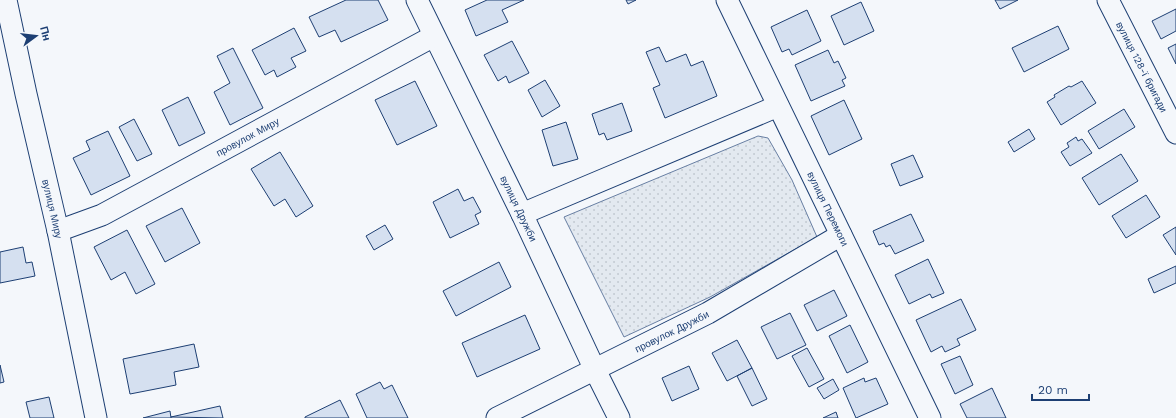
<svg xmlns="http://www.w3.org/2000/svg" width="1176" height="418" font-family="'Work Sans',sans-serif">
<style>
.green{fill:url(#green-dots);stroke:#687fa3}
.building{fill:#d5e0f0;stroke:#1d3f73}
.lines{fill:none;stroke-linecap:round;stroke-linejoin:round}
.minor-casing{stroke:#1d3f73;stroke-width:23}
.minor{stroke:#f4f7fb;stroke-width:21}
.labels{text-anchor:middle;stroke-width:3;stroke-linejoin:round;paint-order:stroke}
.street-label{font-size:10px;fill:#1d3f73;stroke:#f4f7fb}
</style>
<defs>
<pattern id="green-dots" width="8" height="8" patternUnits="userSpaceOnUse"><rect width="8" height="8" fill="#e3e9f0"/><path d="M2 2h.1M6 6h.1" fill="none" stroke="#c2c9d1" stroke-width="1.8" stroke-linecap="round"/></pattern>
</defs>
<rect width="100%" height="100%" fill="#f4f7fb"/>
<path class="green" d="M758,136L768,138L792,180L817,237L710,297L624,337L564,217Z"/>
<path class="building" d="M346,0H378L388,20L341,42L335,30L319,37L309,17Z
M487,0H524L502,10L508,22L476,36L465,10Z
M626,0H636L628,4Z
M995,0H1018L1000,9Z
M861,2L874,31L844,45L831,16Z
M1176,9V31L1161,39L1152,21Z
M807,10L821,41L792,55L789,49L782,52L771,27Z
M1058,26L1069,49L1024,72L1012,48Z
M294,28L306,51L291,58L296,67L277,77L274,70L265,75L252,50Z
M512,41L529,73L509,83L506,76L498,81L484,55Z
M1176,44V64L1168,48Z
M659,47L666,62L686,54L691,66L703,61L717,96L665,118L653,88L660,85L646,52Z
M233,48L263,108L230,125L214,92L230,83L217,56Z
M828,50L834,63L838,61L846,78L842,80L845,86L811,101L795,65Z
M545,80L560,106L542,117L528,90Z
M415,81L437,126L397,145L375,100Z
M1082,81L1096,103L1061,125L1047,102L1055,97L1054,95L1069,86L1071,87Z
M188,97L205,133L179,146L162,110Z
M844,100L862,139L829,155L811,116Z
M622,103L632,131L607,140L604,133L599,135L592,114Z
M1124,109L1135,127L1099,149L1088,131Z
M134,119L152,154L137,161L119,127Z
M566,122L578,159L553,166L542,130Z
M1029,129L1035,139L1014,152L1008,142Z
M108,131L130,176L91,195L73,158L90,150L86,141Z
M1076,137L1078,141L1082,139L1092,153L1070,166L1061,152L1069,147L1067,143Z
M280,152L313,206L296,217L285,199L274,206L251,169Z
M1121,154L1138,181L1099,205L1082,178Z
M913,155L923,177L900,186L891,164Z
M458,189L464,201L473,197L481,212L475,215L479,224L450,238L433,202Z
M1146,195L1160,217L1126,238L1112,216Z
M182,208L200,243L165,262L146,226Z
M911,214L924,241L895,254L890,245L886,247L884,243L879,245L873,231Z
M385,225L393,239L374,250L366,236Z
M1176,227V255L1163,235Z
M127,230L155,284L136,294L125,272L111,280L94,247Z
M23,247L26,263L32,262L35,276L0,283V252Z
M928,259L944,293L932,298L930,294L909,304L895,275Z
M499,262L511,287L456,316L443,291Z
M1176,266V283L1154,293L1148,279Z
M834,290L847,316L817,331L804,305Z
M961,299L976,330L957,339L960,345L945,352L942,346L931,352L916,320Z
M790,313L806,345L777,359L761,327Z
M525,315L540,349L477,377L462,343Z
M850,325L868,362L847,373L829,336Z
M737,340L752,368L727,381L712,353Z
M194,344L199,367L174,372L176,385L130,394L123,359Z
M807,348L824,379L809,387L792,356Z
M960,356L973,385L955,394L941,364Z
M0,365L4,382L0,383Z
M689,366L699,389L672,401L662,378Z
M752,368L767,399L752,406L737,376Z
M864,378L865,382L876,378L888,404L856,418L843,388Z
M833,379L839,390L824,399L817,388Z
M380,382L384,389L392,385L408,418H367L356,394Z
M992,388L1006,418H967L960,404Z
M49,397L54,418H30L26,402Z
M340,400L349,418H305V417Z
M220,406L223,418L171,417Z
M170,411L171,418H143Z
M836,412L838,418H823Z"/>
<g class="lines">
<g class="minor-casing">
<g id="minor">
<path id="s1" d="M6,0L26,94L58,231L96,418"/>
<path id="s2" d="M417,0L522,214L595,370L619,418"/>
<path id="s3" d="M727,0L930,418"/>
<path id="s4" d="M1108,0L1176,133"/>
<path d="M522,214L778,106"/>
<path id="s5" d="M58,231L102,215L434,36"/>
<path id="s6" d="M497,418L708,313L841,235"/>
</g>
</g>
<use href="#minor" class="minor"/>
</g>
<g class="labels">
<g class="street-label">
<text dy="4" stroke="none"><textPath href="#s4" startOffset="75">вулиця 128-ї бригади</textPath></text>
<text dy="4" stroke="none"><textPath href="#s5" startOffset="212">провулок Миру</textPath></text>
<text dy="4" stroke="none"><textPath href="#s1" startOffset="214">вулиця Миру</textPath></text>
<text dy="4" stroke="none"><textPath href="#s2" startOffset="232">вулиця Дружби</textPath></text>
<text dy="4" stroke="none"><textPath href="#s3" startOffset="232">вулиця Перемоги</textPath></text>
<text dy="4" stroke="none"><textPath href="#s6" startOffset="195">провулок Дружби</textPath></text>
</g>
</g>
<g transform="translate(36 36) rotate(75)" stroke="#f4f7fb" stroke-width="3" paint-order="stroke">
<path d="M0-3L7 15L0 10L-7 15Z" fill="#1d3f73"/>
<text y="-6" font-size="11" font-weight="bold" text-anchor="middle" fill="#1d3f73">Пн</text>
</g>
<path d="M1032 394v6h57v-6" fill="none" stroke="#1d3f73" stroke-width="2"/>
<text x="1038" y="394" font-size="12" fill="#1d3f73" stroke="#f4f7fb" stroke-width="3" paint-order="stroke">20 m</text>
</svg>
